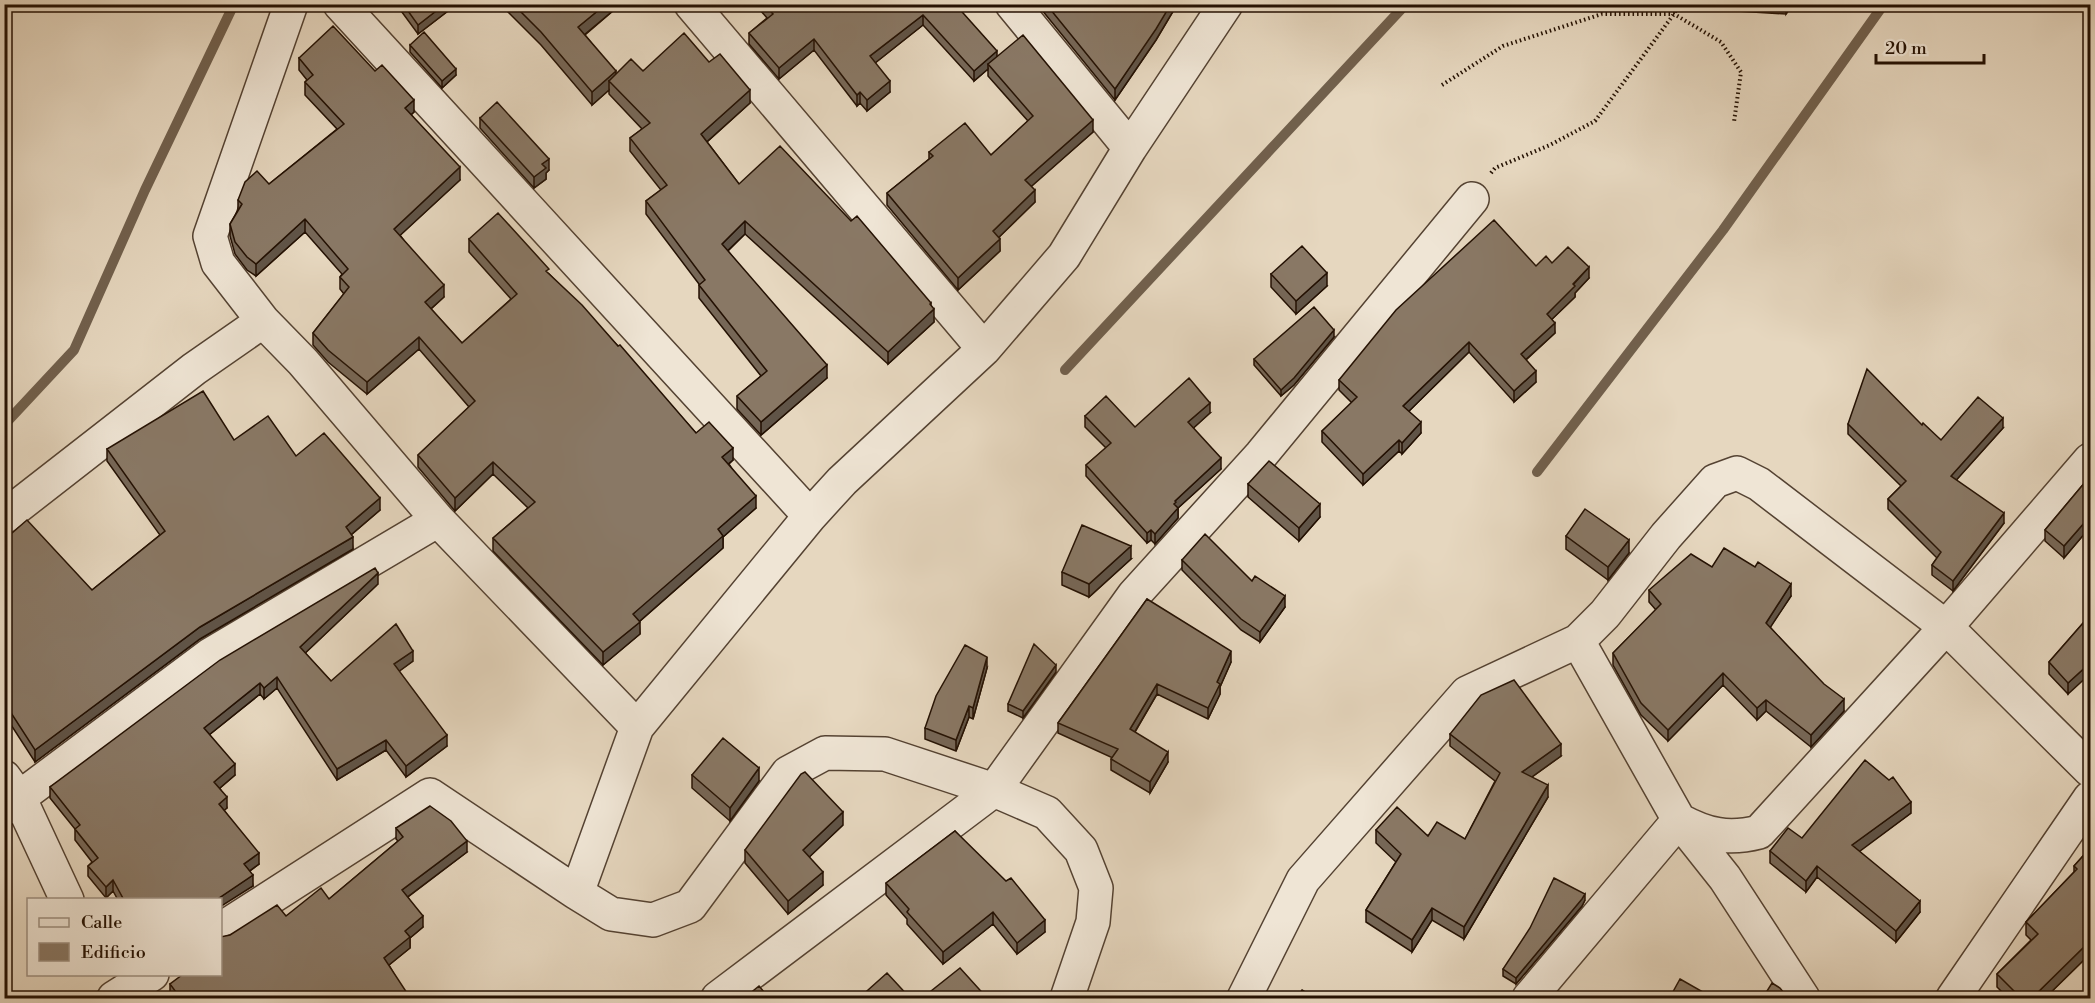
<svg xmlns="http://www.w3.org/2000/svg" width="2095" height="1003" font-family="'Libre Bodoni',serif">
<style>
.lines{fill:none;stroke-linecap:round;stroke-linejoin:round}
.stream{stroke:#71604d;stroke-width:10}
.minor-casing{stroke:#544232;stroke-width:36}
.path{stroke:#241103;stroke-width:4;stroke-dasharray:1.5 3;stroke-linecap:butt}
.minor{stroke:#efe5d5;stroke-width:33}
.wall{fill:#766757;stroke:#241103;stroke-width:1.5}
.shaded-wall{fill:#605447;stroke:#241103;stroke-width:1.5}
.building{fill:#897865;stroke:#241103;stroke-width:1.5}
</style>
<rect width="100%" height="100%" fill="#e6d7bf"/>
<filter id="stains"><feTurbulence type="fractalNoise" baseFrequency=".00333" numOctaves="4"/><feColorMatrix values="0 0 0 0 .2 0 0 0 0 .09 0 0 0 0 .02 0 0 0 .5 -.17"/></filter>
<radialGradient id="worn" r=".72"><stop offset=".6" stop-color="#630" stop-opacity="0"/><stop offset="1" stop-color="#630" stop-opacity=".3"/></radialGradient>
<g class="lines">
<path class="stream" d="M1065,370L1406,4
M4,425L74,350L145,190L234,4
M1537,472L1723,230L1884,4"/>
<g class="minor-casing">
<path id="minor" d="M340,4L810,516
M691,4L984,349
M1012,4L1130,148
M263,321L218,263L210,236L291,4
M4,517L194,369L263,321L303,362L438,520L637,727
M4,777L20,799L67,900
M4,809L210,655L438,520
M220,930L430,795L577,893
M114,998L152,974
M718,998L994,790L1134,595L1261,455L1472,199
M1067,998L1093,922L1096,888L1081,850L1047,813L994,790L885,754L825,753L788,773L690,906L653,920L611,914L577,893L637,727L810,516L842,481L984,349L1064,256L1130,148L1226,4
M1244,998L1303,880L1467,693L1578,641
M1529,998L1679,820C1707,835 1728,840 1759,832L1946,627L2090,460
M1803,998L1725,878L1679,820L1578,641L1605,614L1666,536L1715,481L1737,473L1759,484L1946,627L2090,770
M1953,998L2090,798"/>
</g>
<path class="path" d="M1442,85L1503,46L1602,14H1674L1721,42L1741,72L1734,122
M1491,173L1495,168L1550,145L1595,121L1674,14L1679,4"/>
<use href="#minor" class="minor"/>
</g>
<path class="wall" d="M396,4H457L418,34Z
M500,4H621L585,35L616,74L709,62L750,103L707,142L739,184L931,306L934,322L888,364L745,234L728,251L827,378L761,435L737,409V396L761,376L699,298V284L646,214V201L661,190L630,151V138L642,129L609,94V90L592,105L541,45Z
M755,4H955L997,57L1093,132L1031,186L1035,202L999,237L1000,251L958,290L887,205V193L929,159V152L991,155L1028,121L988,76V69L974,81L923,25L875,63L890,92L867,111L860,103L857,106L814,50L779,79L749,44V33L767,18Z
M1037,4H1175V8L1156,40L1115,100Z
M1705,4H1793L1786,14L1705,9Z
M410,45L456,75L442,88L410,52Z
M299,58L414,112L411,115L460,180L400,235L444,297L431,309L462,343L511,299L469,252V239L549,274L618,346L696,433L733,460L729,464L756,508L723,537V548L639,622L640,634L603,665L493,551V538L528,508L493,474L455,511L418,467V455L469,407L419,349L367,394L328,362L313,345V333L344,294L340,289V277L342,274L305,232L256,276L247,270L235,254L230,236V224L238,210V200L269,184L337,129L305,95V82L307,80L299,70Z
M480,118L549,170L546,173V179L534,188L480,128Z
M1552,263L1589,278L1575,293V297L1552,319L1555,333L1526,360L1536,382L1514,402L1469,352L1409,411L1421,433L1402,454L1399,451L1363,485L1322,442V431L1352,403L1339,390V380L1536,266Z
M1271,274L1327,286L1296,314L1271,287Z
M1334,337L1294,385L1281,396L1254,365V359Z
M1210,413L1193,428L1221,469L1178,508V518L1155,544L1151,540L1147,543L1086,476V465L1106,448L1085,427V416L1135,427Z
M1848,424L1922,425L1941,440L2003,428L1956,480L2004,523L1953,591L1932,575V565L1937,558L1888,509V499L1901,486L1848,434Z
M234,440L296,456L380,510L351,535L353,549L200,639L35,762L4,714V540L92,590L160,535L107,461V449Z
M2091,475V526L2064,558L2045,541V530Z
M1248,484L1320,517L1299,541L1248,497Z
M1566,536L1629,553L1608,580L1566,549Z
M1131,559L1089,597L1062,585V572Z
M1182,560L1285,607L1260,642L1241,630L1182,570Z
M1712,567L1791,596L1770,627L1844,711L1811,747L1766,711L1757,720L1723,685L1668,741L1641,715L1613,665V653L1656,610L1649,602V590Z
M378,584L305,653L331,681L413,661L399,671L447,746L406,777L386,750L337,780L277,688L264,699L260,694L209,735L235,775L220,788L227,808L224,810L259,864L250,871L253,886L220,900H118L113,891L106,898L88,876V866L92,862L75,840V829L50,798V787Z
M1147,599L1231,662L1220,687V694L1208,719L1157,694L1135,732L1168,762L1150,793L1111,770V759L1113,758L1058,733V723Z
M2091,614L2068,694L2049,674V662Z
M987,668L973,719L969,717L956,751L925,739V728Z
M1056,672L1023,718L1008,711V704Z
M1450,734L1561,756L1532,777L1548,797L1464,939L1432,920L1412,952L1366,922V910L1396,862L1376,843V830L1465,839L1495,781L1450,746Z
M692,775L759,781L730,821L692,788Z
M1911,813L1859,851L1920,912L1896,942L1817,877L1806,892L1770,863V851L1802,838Z
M843,825L809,857L823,885L788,914L745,863V850Z
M396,828L467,852L408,897L423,927L410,938V948L389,965L408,999H172L170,995V984L220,975L221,938L286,916L329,899L398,841L396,839Z
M955,831L1045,932L1017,954L993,924L943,964L907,924V919L886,895V883Z
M2091,847V953L2044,999H2009L1997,987V974L2031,940L2026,935V922L2074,872V866Z
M1585,900L1582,906L1516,984L1503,976V969Z"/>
<path class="shaded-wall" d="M445,4H457L418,34V25Z
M606,4H621L578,40V27Z
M1171,4H1175V8L1156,40L1115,100V89Z
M1786,4H1793L1786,14Z
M923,15V25L870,67V56Z
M814,39V50L779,79V68Z
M997,51V62L988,64V69L974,81V71Z
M456,69V75L442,88V81Z
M616,71V84L609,81V90L592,105V92Z
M890,81V92L867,111V100Z
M750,90V103L701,147V134Z
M860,92V103L857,106V95Z
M414,100V112L405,120V108Z
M1093,120V132L1025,192V180Z
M549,159V170L546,173V179L534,188V177L542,164Z
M460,167V180L394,241V229Z
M1035,190V202L993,243V231Z
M305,219V232L256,276V264Z
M745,221V234L722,256V244Z
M1000,239V251L958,290V278Z
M1589,267V278L1575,293V297L1547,324V314Z
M1327,273V286L1296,314V301Z
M444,285V297L425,314V302Z
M931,303V312L934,309V322L888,364V352Z
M1555,323V333L1521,364V354Z
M1334,330V337L1294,385L1281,396V390Z
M419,337V349L367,394V382Z
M1469,342V352L1403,417V406Z
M827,365V378L761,435V422Z
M1536,371V382L1514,402V391Z
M1210,403V413L1188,433V422Z
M2003,418V428L1951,486V476Z
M1421,422V433L1402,454V443Z
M1399,440V451L1363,485V474Z
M733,448V460L722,469V457Z
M1221,458V469L1178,508V518L1155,544V534L1175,501Z
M493,462V474L455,511V498Z
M756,496V508L723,537V548L633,627V614L718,529Z
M380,498V510L346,539V527Z
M1320,504V517L1299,541V528Z
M2004,513V523L1953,591V581Z
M2091,515V526L2064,558V546Z
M1151,530V540L1147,543V533Z
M353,537V549L200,639L35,762V750L200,627Z
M1629,540V553L1608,580V567Z
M1131,546V559L1089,597V584Z
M378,573V584L300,658V647Z
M1791,584V596L1766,634V623Z
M1285,596V607L1260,642V632Z
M640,622V634L603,665V652Z
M413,651V661L394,675V664Z
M1231,651V662L1220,687V694L1208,719V708L1217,682Z
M987,657V668L973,719V708Z
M2091,662V673L2068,694V683Z
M1056,665V672L1023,718V711Z
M1723,673V685L1668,741V730Z
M277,677V688L264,699V688Z
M260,683V694L204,739V728Z
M1157,684V694L1130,740V729Z
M1844,699V711L1811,747V735Z
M1766,700V711L1757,720V708Z
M969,706V717L956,751V740Z
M447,735V746L406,777V766Z
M386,740V750L337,780V769Z
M1561,744V756L1522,784V772Z
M1168,752V762L1150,793V782Z
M235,764V775L214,793V782Z
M759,768V781L730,821V808Z
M1548,785V797L1464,939V927Z
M227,797V808L219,815V804Z
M1911,802V813L1852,857V845Z
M843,812V825L803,863V850Z
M467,841V852L402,901V890Z
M259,853V864L244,875V864Z
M1817,866V877L1806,892V881Z
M823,872V885L788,914V901Z
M253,875V886L220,907V900H216Z
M113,880V891L106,898V887Z
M1585,894V900L1582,906L1516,984V978Z
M1920,901V912L1896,942V931Z
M1432,908V920L1412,952V940Z
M993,912V924L943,964V952Z
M423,916V927L410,938V948L384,969V958L405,931Z
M1045,920V932L1017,954V943Z
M2091,940V953L2044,999H2031Z"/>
<path class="building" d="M403,4H445L418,25Z
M513,4H606L578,27L616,71L592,92L541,32Z
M764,4H955L997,51L974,71L923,15L870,56L890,81L867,100L860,92L857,95L814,39L779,68L749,33L773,14Z
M1046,4H1171L1156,29L1115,89Z
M333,26L375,71L382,65L414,100L405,108L460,167L394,229L444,285L425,302L462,343L517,294L469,239L498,213L549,269L546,271L582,305L618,346L620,345L696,433L709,422L733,448L722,457L756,496L718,529L723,536L633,614L640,622L603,652L493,538L535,502L493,462L455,498L418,455L475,401L419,337L367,382L328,350L313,333L349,287L340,277L348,269L305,219L256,264L247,257L235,242L230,224L242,204L238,200L245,182L257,171L269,184L344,124L305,82L313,75L299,58Z
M424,32L456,69L442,81L410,45Z
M684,33L709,62L720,54L750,90L701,134L739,184L780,146L851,221L857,216L931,303L930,304L934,309L888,352L745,221L722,244L827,365L761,422L737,396L767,371L699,285L705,280L646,201L667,185L630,138L650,123L609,81L631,59L643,71Z
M1023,35L1093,120L1025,180L1035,190L993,231L1000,239L958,278L887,193L933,156L929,152L965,123L991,155L1033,116L988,64Z
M497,102L549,159L542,164L546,168L534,177L480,118Z
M1494,220L1536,266L1546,256L1552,263L1568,247L1589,267L1573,284L1575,286L1547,314L1555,323L1521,354L1536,371L1514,391L1469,342L1403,406L1421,422L1402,443L1399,440L1363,474L1322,431L1357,397L1339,380L1396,310Z
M1302,246L1327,273L1296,301L1271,274Z
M1314,307L1334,330L1294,378L1281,390L1254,359Z
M1867,369L1922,425L1923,423L1941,440L1978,397L2003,418L1951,476L2004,513L1953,581L1932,565L1941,552L1888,499L1906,481L1848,424Z
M1189,378L1210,403L1188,422L1221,458L1175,501L1176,502L1174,504L1178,508L1155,534L1151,530L1147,533L1086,465L1111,443L1085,416L1106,396L1135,427Z
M203,391L234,440L268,416L296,456L324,433L380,498L346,527L353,537L200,627L35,750L4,702V540L27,520L92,590L165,531L107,449Z
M1269,461L1320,504L1299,528L1248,484Z
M2091,475V515L2064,546L2045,530Z
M1585,509L1629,540L1608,567L1566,536Z
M1082,525L1131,546L1089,584L1062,572Z
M1205,534L1252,581L1255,576L1285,596L1260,632L1241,619L1182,560Z
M1724,548L1755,567L1758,562L1791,584L1766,623L1824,684L1844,699L1811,735L1766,700L1757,708L1723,673L1668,730L1641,703L1613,653L1661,604L1649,590L1691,554L1712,567Z
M375,568L378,573L300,647L331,681L396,624L413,651L394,664L447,735L406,766L386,740L337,769L277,677L264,688L260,683L204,728L235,764L214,782L227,797L219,804L259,853L244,864L253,875L216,900H124L113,880L106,887L88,866L98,858L75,829L80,825L50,787L220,660Z
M1147,599L1231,651L1217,682L1220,684L1208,708L1157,684L1130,729L1168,752L1150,782L1111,759L1118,749L1058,723Z
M2091,614V662L2068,683L2049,662Z
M1034,644L1056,665L1023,711L1008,704Z
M965,645L987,657L973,708L969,706L956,740L925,728L936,696Z
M1514,680L1561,744L1522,772L1548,785L1464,927L1432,908L1412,940L1366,910L1401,854L1376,830L1397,807L1428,836L1437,822L1465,839L1500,773L1450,734L1481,695Z
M723,738L759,768L730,808L692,775Z
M1865,760L1889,780L1893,777L1911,802L1852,845L1920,901L1896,931L1817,866L1806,881L1770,851L1788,828L1802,838Z
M805,772L843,812L803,850L823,872L788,901L745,850L801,774Z
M430,806L451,821L467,841L402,890L423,916L405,931L410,937L384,958L407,993L405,994L408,999H181L170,984L182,975H220V937L230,935L277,905L286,916L321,888L329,899L403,837L396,828Z
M955,831L1006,881L1011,878L1045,920L1017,943L993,912L943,952L907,912L909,909L886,883Z
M2091,847V940L2031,999H2022L1997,974L2038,934L2026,922L2077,869L2074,866Z
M1554,878L1585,894L1582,899L1516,978L1503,969L1530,928Z
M960,968L988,999H921Z
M887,973L911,999H858Z
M1680,979L1703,992L1700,999H1669Z
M1772,983L1780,988L1789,999H1762Z
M759,986L770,999H743Z
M1302,990L1316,999H1296Z
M1621,994L1626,999H1618Z"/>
<rect width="2095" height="1003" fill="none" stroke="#e6d7bf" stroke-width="24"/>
<rect x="6" y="6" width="2083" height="991" fill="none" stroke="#241103" stroke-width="3"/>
<rect x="12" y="12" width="2071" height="979" fill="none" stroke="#241103" stroke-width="1.5"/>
<rect x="27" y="898" width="195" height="78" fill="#efe5d5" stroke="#9e9081" stroke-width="1.5"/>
<rect x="39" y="918" width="30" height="9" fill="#efe5d5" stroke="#9e9081" stroke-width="1.5"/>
<text x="81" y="928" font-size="18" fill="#241103">Calle</text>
<rect x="39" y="943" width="30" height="18" fill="#897865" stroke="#9e9081" stroke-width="1.5"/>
<text x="81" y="958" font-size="18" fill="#241103">Edificio</text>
<path d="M1876 54v9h108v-9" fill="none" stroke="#241103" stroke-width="3"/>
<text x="1885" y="54" font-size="18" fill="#241103" stroke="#efe5d5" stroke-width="4.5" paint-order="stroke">20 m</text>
<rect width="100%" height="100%" filter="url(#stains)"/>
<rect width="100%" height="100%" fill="url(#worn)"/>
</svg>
